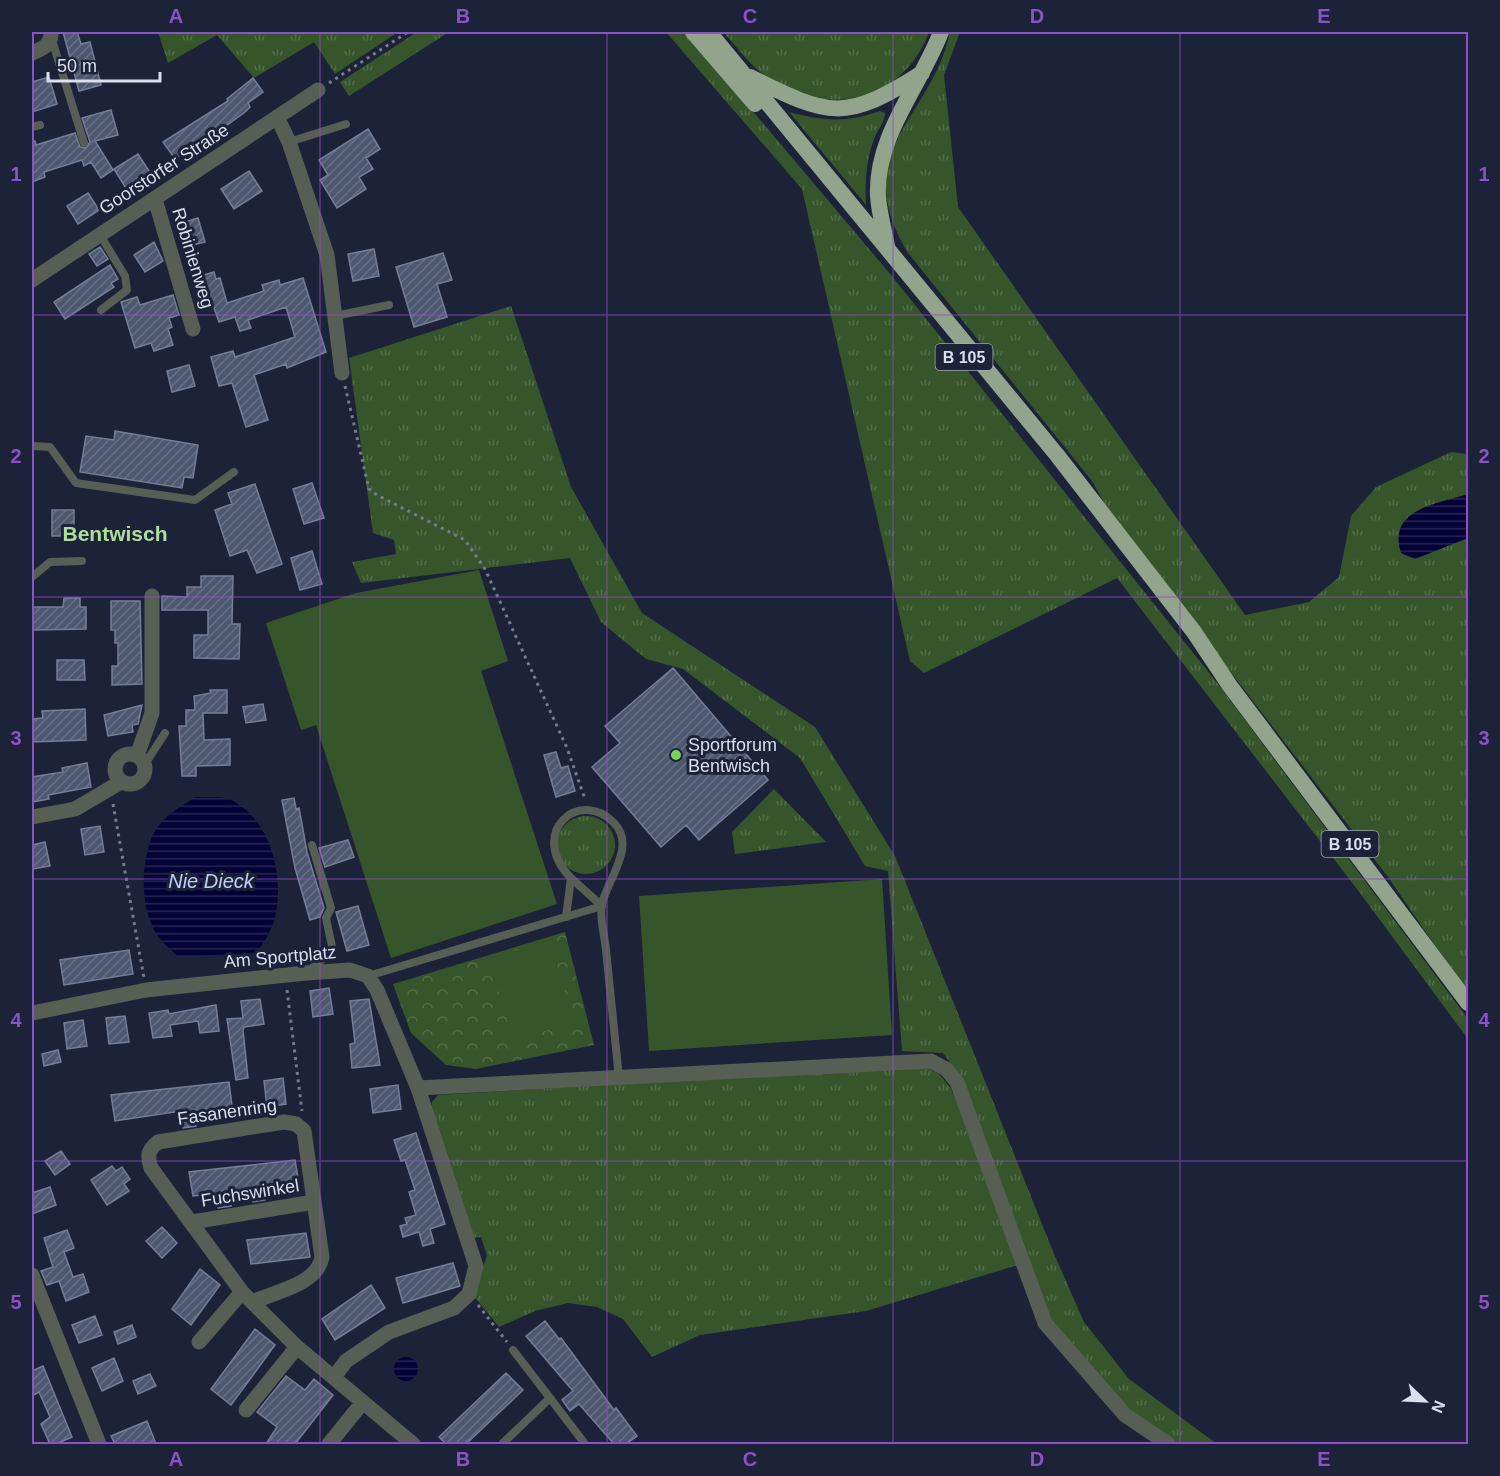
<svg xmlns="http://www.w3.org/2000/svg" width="1500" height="1476" font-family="Helvetica,sans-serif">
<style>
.grass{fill:url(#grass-tufts)}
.park{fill:url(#park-crowns)}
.pitch{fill:#36552a}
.water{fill:url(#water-rules)}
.building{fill:url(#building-hatch);stroke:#747e99;stroke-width:1.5}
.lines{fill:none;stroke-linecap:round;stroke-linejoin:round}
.path{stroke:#757c8e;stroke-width:3;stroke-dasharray:3 4.5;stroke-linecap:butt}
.service{stroke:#575e54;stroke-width:8}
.minor{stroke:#575e54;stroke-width:15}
.trunk{stroke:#92a48c;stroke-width:16}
.grid{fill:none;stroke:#8e50c8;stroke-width:1.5;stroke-opacity:0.55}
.poi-dot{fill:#7ad157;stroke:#1c2339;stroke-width:2}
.labels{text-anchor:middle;stroke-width:6;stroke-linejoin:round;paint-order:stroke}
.shield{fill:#1c2339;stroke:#a0a7b8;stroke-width:1.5}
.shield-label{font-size:16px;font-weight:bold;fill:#d9dfee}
.street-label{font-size:18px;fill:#d9dfee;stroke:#1c2339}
.poi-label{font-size:18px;fill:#d9dfee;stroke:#1c2339;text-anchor:start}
.water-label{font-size:20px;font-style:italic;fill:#bfcffa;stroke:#1c2339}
.quarter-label{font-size:21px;font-weight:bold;fill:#aede9d;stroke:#1c2339}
.neatline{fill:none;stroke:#8e50c8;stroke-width:2}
.grid-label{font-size:20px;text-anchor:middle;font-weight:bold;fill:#8e50c8}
</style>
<defs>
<pattern id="grass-tufts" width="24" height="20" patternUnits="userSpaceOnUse" patternTransform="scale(1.5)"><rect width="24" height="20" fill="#36552a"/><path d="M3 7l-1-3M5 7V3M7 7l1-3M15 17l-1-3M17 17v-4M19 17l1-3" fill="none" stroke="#526d49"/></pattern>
<pattern id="park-crowns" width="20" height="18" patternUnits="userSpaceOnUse" patternTransform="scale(1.5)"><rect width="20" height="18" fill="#36552a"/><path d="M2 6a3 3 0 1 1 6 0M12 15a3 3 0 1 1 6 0" fill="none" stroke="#526d49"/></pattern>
<pattern id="water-rules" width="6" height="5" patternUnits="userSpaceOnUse" patternTransform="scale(1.5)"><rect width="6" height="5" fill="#030136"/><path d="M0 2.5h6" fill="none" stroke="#272653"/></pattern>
<pattern id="building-hatch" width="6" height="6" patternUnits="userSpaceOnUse" patternTransform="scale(1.5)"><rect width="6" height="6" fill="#4e5770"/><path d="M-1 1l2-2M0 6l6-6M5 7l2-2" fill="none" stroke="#676f85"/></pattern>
</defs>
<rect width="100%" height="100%" fill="#1c2339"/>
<path class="grass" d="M158,32H398L335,74L314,42L254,78L217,35L168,63Z
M417,32H449L349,96L340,82Z
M666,32H686L891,275L1218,684L1468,1019V1039L1357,889L1117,578L924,673L910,661L802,189Z
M723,32H929C903,103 824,119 765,76C749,64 736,46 723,32Z
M950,32H960L944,75L958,207L1245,615L1309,602L1339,577L1351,516L1376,487L1451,452L1468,454V994L1388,877L1113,519L1092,481L908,253C846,149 931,121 950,32Z
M880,111L885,113C885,123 877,130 874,139C866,161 865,182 866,205L789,112C822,121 847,123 880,111Z
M511,306L571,487L642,613L815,727L895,856L1054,1254L1084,1322L1129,1379L1217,1444H1177L1127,1410L1050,1322L964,1081L943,1053L902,1051L888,871L865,866L800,758L683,669L646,659L601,622L570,558L361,583L352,562L396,554L394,540L373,533L349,358Z
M774,789L826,842L735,854L732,832Z
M557 845a29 29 0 1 1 58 0a29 29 0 1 1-58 0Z
M925,1066L939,1074L950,1087L974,1141L1018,1265L866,1311L700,1335L652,1357L623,1319L597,1307L568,1303L535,1311L499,1327L473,1295L487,1256L481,1237L470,1238L431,1112L432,1102L438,1095Z"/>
<path class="park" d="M565,932L594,1045L476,1069L446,1065L411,1033L393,984Z"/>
<path class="pitch" d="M479,570L508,661L481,671L557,904L391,958L316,725L301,730L266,623L356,593Z
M882,879L892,1035L649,1051L639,896Z
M550,940L574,1023L513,1040L489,958Z"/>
<path class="water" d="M1468,494V538L1415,559L1401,553C1387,509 1437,504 1468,494Z
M196,797C206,798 220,796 229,799C271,817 286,880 274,921C270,933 264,943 256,953L179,957C171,950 161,942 156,933C140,908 140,860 154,833C163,816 180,807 196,797Z
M394 1369a12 12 0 1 1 24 0a12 12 0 1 1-24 0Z"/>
<path class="building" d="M63,32H77L81,44L90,42L101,85L79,91Z
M49,77L57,104L32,112V82Z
M253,78L263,92L248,103L250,107L245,112L222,129L225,134L213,142L208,136L175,159L163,142L228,101L227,99Z
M111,110L118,135L95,141L113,170L101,178L91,162L84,166L82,160L44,172L45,177L32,182V141H35L36,145L75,133L80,147L86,148L90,142L82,118Z
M368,129L380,149L366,158L373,169L359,177L366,189L337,208L320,180L328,175L319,160Z
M138,154L151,174L127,190L114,169Z
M249,171L262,191L234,209L221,189Z
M88,193L99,210L78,224L67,206Z
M198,218L205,242L185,247L178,224Z
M154,242L163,261L145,272L134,255Z
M100,247L108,259L97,266L89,254Z
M374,249L379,276L353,281L348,254Z
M443,253L452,280L437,284L447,317L414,327L396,267Z
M110,265L118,279L111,283L114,287L65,319L54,302Z
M214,272L216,279L220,278L227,303L264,291L262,285L279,280L280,285L303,278L326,352L287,368L286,364L254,375L268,420L246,427L232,383L219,386L211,357L233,351L235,357L295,337L286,307L248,320L251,328L240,331L235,317L219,322L213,305L205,308L197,285L202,283L200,276Z
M173,295L179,315L169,318L172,327L168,329L173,345L154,351L151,343L135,348L121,302L137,297L140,305Z
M189,365L195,386L172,392L167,371Z
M115,431L198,445L193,478L184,477L182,488L80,472L86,436L114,440Z
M312,483L324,518L304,524L293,489Z
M255,484L282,564L257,573L247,550L230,556L215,510L232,504L228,493Z
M52,510H74V536H52Z
M312,551L322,584L300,590L291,558Z
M201,576H233L232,624H240L239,659L194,658V635H208V610H162V596L187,597V587H201Z
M64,598H80V607H86V629L32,630V607H63Z
M111,601H140L142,684L112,685V666H118V643H115V630H111Z
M57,660H84L85,680H57Z
M673,668L768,780L699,840L686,825L661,847L592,767L620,743L605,726Z
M210,690H227V713H203L204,740L230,739V765L196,766V776H182L179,726H186V710H195L194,696L211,693Z
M263,704L266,720L246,723L243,707Z
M142,705L138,724L132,725L133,732L108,736L104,715Z
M85,709L86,740L32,742V719L43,718L42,711Z
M556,752L561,768L568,766L575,791L556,797L544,755Z
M87,763L91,787L48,795L49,799L32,802V777L63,772L62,768Z
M294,798L296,809L299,808L307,852L324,908L320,917L310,920L295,868L282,800Z
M100,826L104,852L85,855L81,829Z
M348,840L354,857L325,867L319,848Z
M45,842L50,866L32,869V845Z
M358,906L369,945L347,951L336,912Z
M129,950L133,974L64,985L60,960Z
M329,988L333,1014L313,1017L310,991Z
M260,999L264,1024L244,1027L243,1030L248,1078L236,1080L227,1019L243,1018L241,1001Z
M369,999L380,1065L352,1068L350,1044L355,1043L350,1001Z
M216,1005L219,1031L200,1033L198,1021L170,1025L172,1036L153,1038L149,1013L168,1010L169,1014Z
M125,1016L129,1042L109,1044L106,1018Z
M83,1020L87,1046L67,1049L64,1023Z
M58,1050L61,1062L44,1066L42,1054Z
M283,1078L286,1104L267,1107L264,1081Z
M229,1082L232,1106L194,1111L196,1126L183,1128L181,1111L115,1121L111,1095Z
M398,1085L401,1109L373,1113L370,1089Z
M416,1133L445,1224L430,1229L434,1243L423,1246L419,1232L403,1237L400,1226L407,1224L405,1218L416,1215L409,1192L415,1190L405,1160L401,1161L394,1140Z
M61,1151L70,1164L55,1175L45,1161Z
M295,1160L299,1184L263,1189L265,1200L253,1202L251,1189L229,1192L231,1206L218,1208L215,1194L193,1196L189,1172Z
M112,1166L116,1171L122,1167L130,1179L124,1184L129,1191L107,1205L91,1180Z
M50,1187L56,1205L32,1214V1193Z
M162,1227L177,1243L162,1258L146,1241Z
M67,1230L74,1248L64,1252L73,1277L83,1274L89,1292L66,1301L59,1281L47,1285L41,1271L53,1267L44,1238Z
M306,1233L310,1257L251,1264L247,1240Z
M453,1263L460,1286L403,1303L396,1278Z
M200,1269L220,1285L191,1325L172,1309Z
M371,1285L385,1308L335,1340L322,1319Z
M95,1316L102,1335L79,1343L72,1325Z
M545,1321L559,1339L561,1338L614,1410L616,1408L637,1436L626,1444H614L579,1404L570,1411L562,1400L573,1391L526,1336Z
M132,1325L136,1337L118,1344L114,1332Z
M255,1329L275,1345L231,1405L211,1389Z
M114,1358L123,1381L102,1391L92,1368Z
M43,1366L72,1437L56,1444H50L41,1424L50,1417L39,1392L32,1396V1371Z
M506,1373L523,1390L466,1444H446L439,1437Z
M150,1374L156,1386L138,1394L133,1381Z
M286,1376L305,1390L314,1379L333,1395L295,1444H266L277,1427L257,1412Z
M147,1421L156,1444H115L111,1436Z"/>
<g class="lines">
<path class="path" d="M329,83L408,32
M345,386L369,489L377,495L465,540L485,569L567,748L585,799
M113,804L144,978
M287,990L302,1111
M478,1305L507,1342"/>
<path class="service" d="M52,40L84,143
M32,127L40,125
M289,142L346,124
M100,235L125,276L127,290L101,310
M335,316L389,305
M32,446L50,447L76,483L195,500L234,472
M32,577L50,562L82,561
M145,764L165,733
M571,878L602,906
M566,917L571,878C527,833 579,787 614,823C637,846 607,880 602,904C599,918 605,937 606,950C610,993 615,1035 619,1078
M308,971L333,951L326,918L331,908L312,845
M368,976L602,906
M513,1350L550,1398
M502,1444L550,1398L585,1444"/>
<path class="minor" d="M32,53C42,49 52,45 51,32
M277,117L289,142L327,255L342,373
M155,199L193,329
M32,280L318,90
M115 769a15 15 0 1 1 30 0a15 15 0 1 1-30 0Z
M137,756L152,713V596
M32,817L75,809L121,782
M32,1013L146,990L306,973L350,970L368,976L377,990L418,1088L476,1266L469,1294L454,1308L389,1332L346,1361L334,1377
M418,1088L931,1061L946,1069L957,1082L1045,1323L1125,1415L1168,1444
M192,1222L314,1202
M32,1275L99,1444
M252,1302C275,1292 318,1284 322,1257L304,1131L296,1124L284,1122L158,1142C148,1150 147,1155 151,1168L242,1292L297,1347
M199,1342L242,1292
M246,1410L297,1347L413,1444
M329,1444L363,1402"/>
<path class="trunk" d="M693,32L755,104
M709,32L1057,455L1194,632L1230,686L1468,1003
M750,77C830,117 845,122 922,73
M887,246C884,230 879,212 878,196C875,136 921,85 941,32"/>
</g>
<path class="grid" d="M320,32V1444M607,32V1444M893,32V1444M1180,32V1444M32,315H1468M32,597H1468M32,879H1468M32,1161H1468"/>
<circle class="poi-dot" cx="676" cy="755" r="6"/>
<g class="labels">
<g class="shield">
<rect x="935.5" y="344" width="57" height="26" rx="4.5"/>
<rect x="1321.5" y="831" width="57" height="26" rx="4.5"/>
</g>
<g class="shield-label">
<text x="964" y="363">B 105</text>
<text x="1350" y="850">B 105</text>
</g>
<g class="street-label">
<text transform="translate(164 169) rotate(-33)" y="6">Goorstorfer Straße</text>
<text transform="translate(193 258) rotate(73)" y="6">Robinienweg</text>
<text transform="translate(280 957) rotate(-5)" y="6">Am Sportplatz</text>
<text transform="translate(227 1112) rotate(-8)" y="6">Fasanenring</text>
<text transform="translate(250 1193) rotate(-9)" y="6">Fuchswinkel</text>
</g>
<g class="poi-label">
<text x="688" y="751">Sportforum<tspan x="688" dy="21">Bentwisch</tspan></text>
</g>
<g class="water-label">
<text x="211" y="888">Nie Dieck</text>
</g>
<g class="quarter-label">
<text x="115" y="541">Bentwisch</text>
</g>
</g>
<rect width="1500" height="1476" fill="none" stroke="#1c2339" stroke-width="66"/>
<g transform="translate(1425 1401) rotate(113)" stroke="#1c2339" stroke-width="4.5" paint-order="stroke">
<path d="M0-4.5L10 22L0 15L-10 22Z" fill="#d9dfee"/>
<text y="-9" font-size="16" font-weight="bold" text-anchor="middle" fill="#d9dfee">N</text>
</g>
<path d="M48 72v9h112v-9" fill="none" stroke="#d9dfee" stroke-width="3"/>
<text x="57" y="72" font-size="18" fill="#d9dfee" stroke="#1c2339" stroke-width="4.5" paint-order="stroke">50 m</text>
<rect x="33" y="33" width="1434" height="1410" class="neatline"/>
<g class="grid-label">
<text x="176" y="23">A</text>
<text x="463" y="23">B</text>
<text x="750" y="23">C</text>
<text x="1037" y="23">D</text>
<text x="1324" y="23">E</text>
<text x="16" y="181">1</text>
<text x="1484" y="181">1</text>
<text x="16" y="463">2</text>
<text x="1484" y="463">2</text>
<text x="16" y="745">3</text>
<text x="1484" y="745">3</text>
<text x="16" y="1027">4</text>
<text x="1484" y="1027">4</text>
<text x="16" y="1309">5</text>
<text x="1484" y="1309">5</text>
<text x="176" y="1466">A</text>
<text x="463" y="1466">B</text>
<text x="750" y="1466">C</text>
<text x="1037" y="1466">D</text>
<text x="1324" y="1466">E</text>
</g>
</svg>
